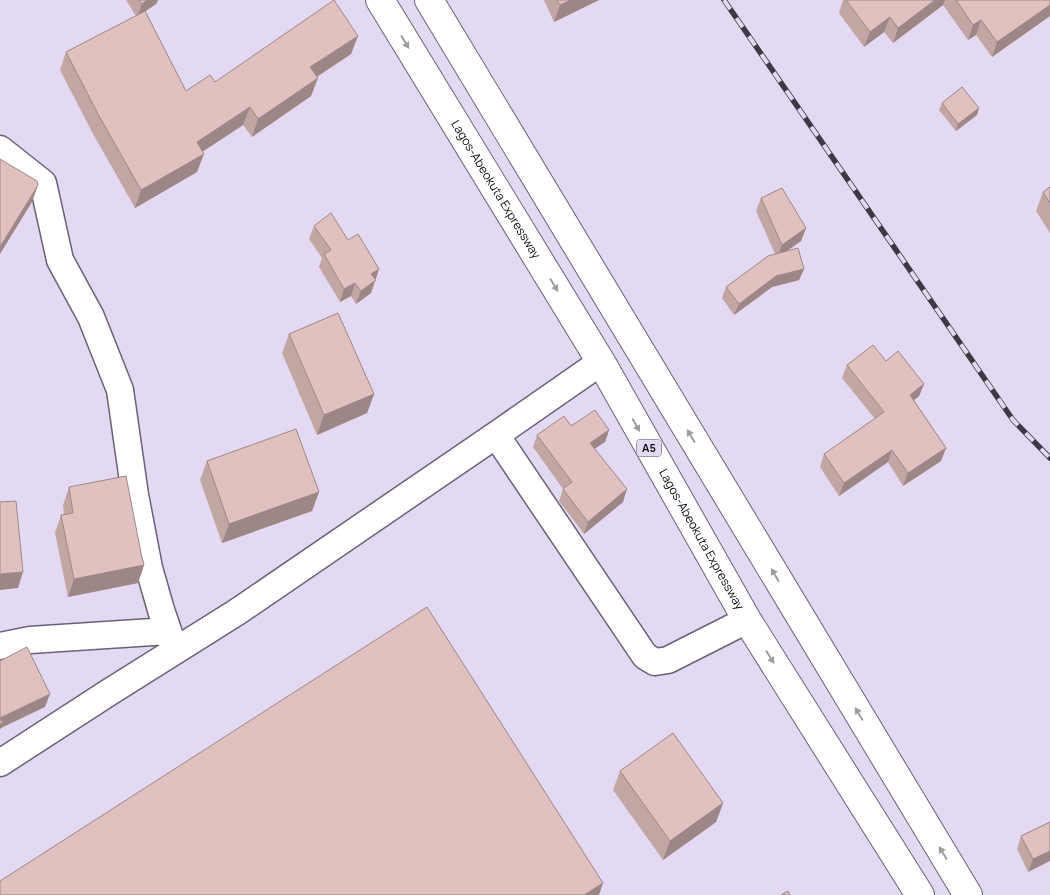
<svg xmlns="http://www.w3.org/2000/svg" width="1050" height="895" font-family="Manrope,sans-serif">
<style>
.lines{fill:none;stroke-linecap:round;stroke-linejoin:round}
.minor-casing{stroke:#6a6177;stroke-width:29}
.highway-casing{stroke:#6a6177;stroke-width:30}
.minor{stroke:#fff;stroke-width:26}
.highway{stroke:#fff;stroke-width:28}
.rail-casing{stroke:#3d3944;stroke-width:5.5}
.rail{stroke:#e3d9f2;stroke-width:4;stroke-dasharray:11;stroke-linecap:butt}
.wall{fill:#c1a6a4}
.shaded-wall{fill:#9d8786}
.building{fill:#e0c1bf;stroke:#9d8786}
.oneway{fill:#9e9da0}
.labels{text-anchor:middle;stroke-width:4;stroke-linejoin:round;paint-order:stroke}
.shield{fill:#e3d9f2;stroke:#4d4855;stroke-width:1}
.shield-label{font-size:11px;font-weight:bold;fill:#0d0a12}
.street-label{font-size:12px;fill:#0d0a12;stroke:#e3d9f2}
</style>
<rect width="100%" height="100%" fill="#e3d9f2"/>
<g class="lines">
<g class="minor-casing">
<path id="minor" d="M0,149L43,183L60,260L91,317L120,390L135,495L149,568L161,610L175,651
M496,435L645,656L655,662L668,660L747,620
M0,646L30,640L168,631
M0,763L108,693L237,612L496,435L601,362"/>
</g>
<g class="highway-casing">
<g id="highway">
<path id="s1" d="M380,0L601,362L747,620L920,895"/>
<path d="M429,0L968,895"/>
</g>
</g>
<use href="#minor" class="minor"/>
<use href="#highway" class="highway"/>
<g class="rail-casing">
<path id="rail" d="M724,0L1013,420L1050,458"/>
</g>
<use href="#rail" class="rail"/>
</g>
<path class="wall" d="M126,0H158L156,4L145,11L186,91L215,82L351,54L317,77L311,96L252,137L243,125L202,152L197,172L135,208L92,132L60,70L66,52L136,16Z
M544,0H599L554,22Z
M843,0H1050V16L992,57L976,35L968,40L943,5L893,43L884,32L864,47L839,13Z
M942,103L979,108L977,115L956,131L939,110Z
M1050,187V233L1036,211L1043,192Z
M761,198L806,228L801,241L787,251L804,269L799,280L772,287L734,315L722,298L726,287L775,254L756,211Z
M314,226L348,240L379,269L371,293L356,304L351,296L340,302L319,267L322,258L309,239Z
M289,334L374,394L367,413L317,435L282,353Z
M886,361L924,384L919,396L914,400L946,448L941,461L903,486L888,462L839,496L820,467L824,454L875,419L842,378L847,365Z
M571,426L609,430L605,442L594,449L623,502L584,534L559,501L563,489L533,447L537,435Z
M207,461L319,492L312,511L222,543L200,480Z
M69,487L141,553L144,565L138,583L68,597L55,533L61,515H64L63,505Z
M620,771L723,803L716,822L663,860L613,790Z
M1050,822L1028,872L1017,849L1021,836Z"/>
<path class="shaded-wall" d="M147,0H158L156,4L137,17L142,4Z
M571,0H599L554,22L560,5Z
M935,0H945L943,5L893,43L898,28Z
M1050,5V16L992,57L997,42Z
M890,17L884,32L864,47L870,32Z
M981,20L976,35L968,40L973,25Z
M358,36L351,54L304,85L310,67Z
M318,78L311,96L252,137L258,119Z
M250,107L243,125L190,160L197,142Z
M979,108L977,115L956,131L958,124Z
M204,154L197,172L135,208L141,190Z
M38,185L32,202L0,254V247Z
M806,228L801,241L777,258L782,245Z
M379,269L371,293L356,304L361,291L371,274Z
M804,269L799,280L772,287L734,315L739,304L776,276Z
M355,283L351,296L340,302L344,289Z
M924,384L919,396L906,407L910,395Z
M374,394L367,413L317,435L324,415Z
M609,430L605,442L585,455L590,443Z
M946,448L941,461L903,486L908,473Z
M892,450L888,462L839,496L844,483Z
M627,489L623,502L584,534L588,522Z
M319,492L312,511L222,543L229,524Z
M144,565L138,583L68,597L74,579Z
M23,572L18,588L0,590V574Z
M50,694L45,707L1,728L0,730V718Z
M723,803L716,822L663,860L670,841Z
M1050,851V861L1028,872L1033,859Z
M603,883L599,895H584Z"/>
<path class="building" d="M139,0H147L142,4Z
M334,0L358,36L310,67L318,78L258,119L250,107L197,142L204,154L141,190L98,114L66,52L145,11L186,91L210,75L215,82Z
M557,0H571L560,5Z
M846,0H935L898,28L890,17L870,32Z
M956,0H1050V5L997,42L981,20L973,25Z
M962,87L979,108L958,124L942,103Z
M0,159L37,181L38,185L0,247Z
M1050,187V203L1043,192Z
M782,188L806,228L782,245L761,198Z
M331,213L348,240L358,234L379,269L371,274L376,280L361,291L355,283L344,289L324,254L331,250L314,226Z
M798,248L804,269L776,276L739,304L726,287L768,256Z
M338,313L374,394L324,415L289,334Z
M873,345L886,361L898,351L924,384L910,395L946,448L908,473L892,450L844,483L824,454L884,412L847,365Z
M595,410L609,430L590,443L627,489L588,522L563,489L572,482L537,435L564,416L571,426Z
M296,429L319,492L229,524L207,461Z
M126,476L141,553L144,565L74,579L61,515L73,513L69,487Z
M16,501L23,572L0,574V502Z
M427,607L603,883L584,895H0V881Z
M27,647L50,694L0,718L3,723L0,724V661Z
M673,733L723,803L670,841L620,771Z
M1050,822V851L1033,859L1021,836Z
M788,891L790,895H781Z"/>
<defs><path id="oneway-solid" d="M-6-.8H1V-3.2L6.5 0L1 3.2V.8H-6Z" transform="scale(1.25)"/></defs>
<g class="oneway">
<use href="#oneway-solid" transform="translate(405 42) rotate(59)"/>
<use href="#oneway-solid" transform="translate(554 285) rotate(59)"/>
<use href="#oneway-solid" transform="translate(636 425) rotate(61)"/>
<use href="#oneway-solid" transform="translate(691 436) rotate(-121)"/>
<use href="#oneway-solid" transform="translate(775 575) rotate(-121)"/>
<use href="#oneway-solid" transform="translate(770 657) rotate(58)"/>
<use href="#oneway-solid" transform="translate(859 714) rotate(-121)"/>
<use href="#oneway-solid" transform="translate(943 853) rotate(-121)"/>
</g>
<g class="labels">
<rect class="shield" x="636.5" y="439.5" width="25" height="17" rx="4"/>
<g class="shield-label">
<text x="649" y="452">A5</text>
</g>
<g class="street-label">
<text dy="4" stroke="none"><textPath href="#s1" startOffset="222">Lagos-Abeokuta Expressway</textPath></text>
<text dy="4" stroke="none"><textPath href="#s1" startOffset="628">Lagos-Abeokuta Expressway</textPath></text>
</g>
</g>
</svg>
